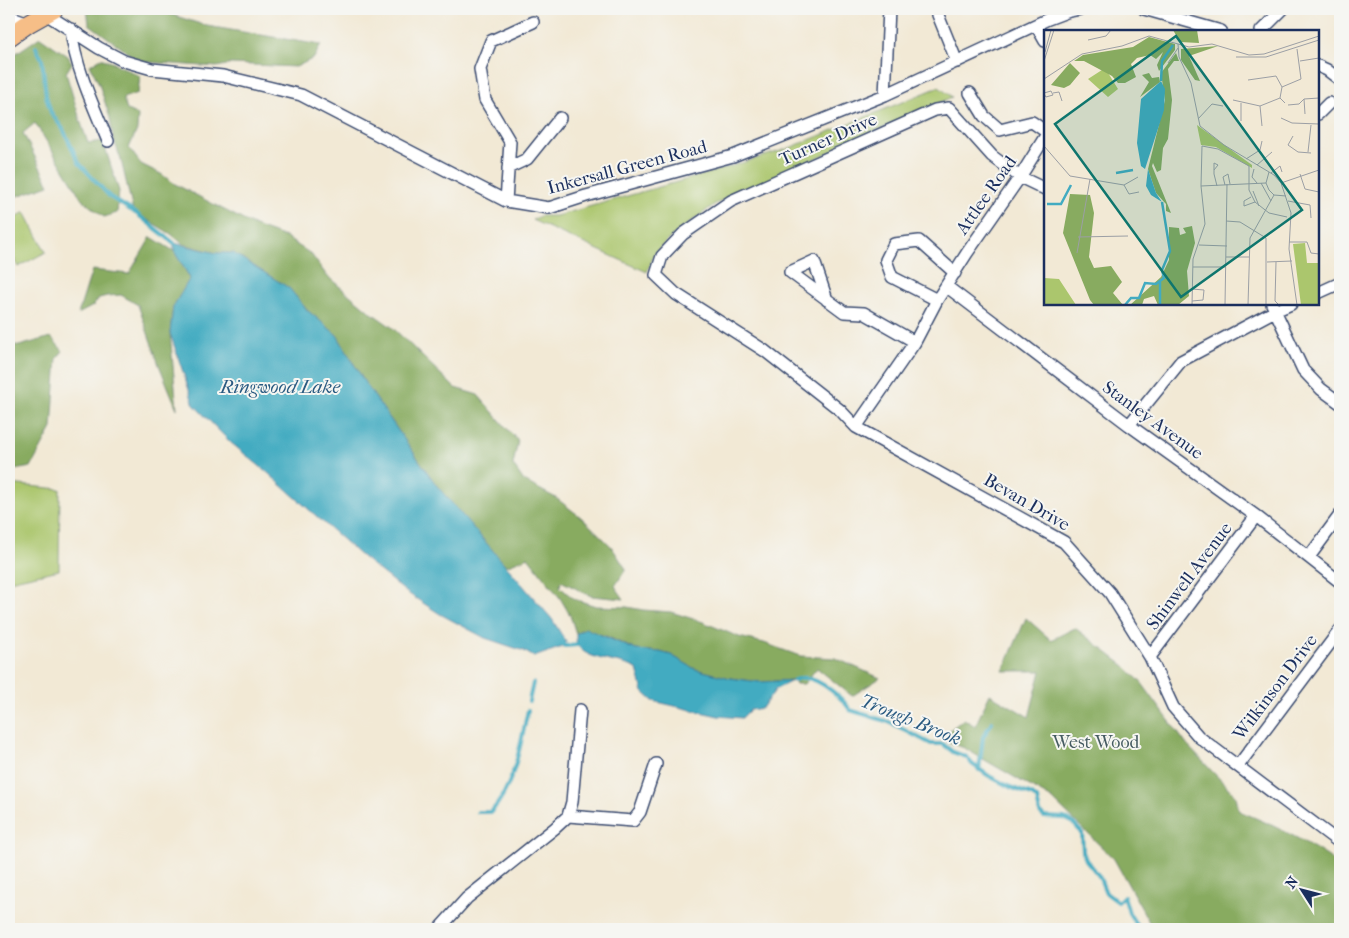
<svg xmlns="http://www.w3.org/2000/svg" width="1349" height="938" font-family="'IM FELL French Canon',serif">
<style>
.green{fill:#abc66d;stroke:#637a66}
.forest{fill:#88ab60;stroke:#526d5f}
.water{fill:#42abc1;stroke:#2e6d90}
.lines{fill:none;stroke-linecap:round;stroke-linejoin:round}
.stream{stroke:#42abc1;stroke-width:4}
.minor-casing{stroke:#3b4b70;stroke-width:14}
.highway-casing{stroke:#3b4b70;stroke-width:20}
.minor{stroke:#fff;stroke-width:11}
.highway{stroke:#f6be87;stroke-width:18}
.labels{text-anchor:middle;stroke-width:4;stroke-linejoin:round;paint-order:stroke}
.street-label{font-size:18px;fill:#1b2f5e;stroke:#f6f6f2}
.park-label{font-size:18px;fill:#465c62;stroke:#f6f6f2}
.water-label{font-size:19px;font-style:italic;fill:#295a81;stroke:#f6f6f2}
.inset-river{fill:none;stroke:#42abc1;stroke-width:2.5}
.inset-road{fill:none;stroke:#9c9fa5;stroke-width:1}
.view{fill:#0f766e;fill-opacity:0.15;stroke:#0f766e;stroke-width:2.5}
.inset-edge{fill:none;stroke:#1b2f5e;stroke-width:2.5}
</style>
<rect width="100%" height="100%" fill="#f6f6f2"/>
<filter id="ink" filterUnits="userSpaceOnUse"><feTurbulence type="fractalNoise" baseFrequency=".02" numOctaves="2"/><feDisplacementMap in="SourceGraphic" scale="10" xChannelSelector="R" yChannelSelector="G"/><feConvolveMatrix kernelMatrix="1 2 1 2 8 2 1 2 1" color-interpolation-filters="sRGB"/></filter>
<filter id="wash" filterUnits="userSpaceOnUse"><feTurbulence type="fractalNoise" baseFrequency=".0096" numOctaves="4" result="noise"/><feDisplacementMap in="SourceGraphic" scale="20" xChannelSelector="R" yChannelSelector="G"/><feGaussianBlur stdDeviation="1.12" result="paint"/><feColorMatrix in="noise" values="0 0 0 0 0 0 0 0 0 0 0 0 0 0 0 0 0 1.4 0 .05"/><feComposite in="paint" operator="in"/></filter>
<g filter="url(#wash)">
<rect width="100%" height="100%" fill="#f2e9d5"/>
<path class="green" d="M939,87L952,97L715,204L671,237L655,253L647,272L532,220L540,216H556L702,175L787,149Z
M25,212L46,252L18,267L9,250V221Z
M9,484L60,489L59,570L9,581Z"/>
<path class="forest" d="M87,9H154L207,26L321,45L314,58L296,67L231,64L217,67L146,62L135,58L89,24Z
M40,37L68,56L72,63L66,73L81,123L88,143L103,141L119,191L117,213L104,217L82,200L73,184L35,123L23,133L49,185L9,199V58Z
M101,58L114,63L140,76L138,93L123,98L127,110L138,115L137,130L129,148L141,164L161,174L175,184L255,226L285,237L311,254L327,276L369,311L393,328L455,388L478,395L518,441L513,465L524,481L556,498L582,518L611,546L626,569L615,586L624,599L591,596L561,581L560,587L574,599L596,606L627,607L643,610L671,612L703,622L739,637L764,643L800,656L835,658L880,678L852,696L817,668L804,684H796L794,680L760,682L730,678L695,669L671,655L660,652L636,650L606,636L580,630L576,634L570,615L560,598L528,557L506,566L437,486L365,383L337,335L307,310L289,288L233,253H216L183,244L171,234L133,211L121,160L113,137L110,118L99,84L90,65Z
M151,237L174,251L190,278L173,307L170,333L177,409L159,365L138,305L121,295L107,296L99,298L93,306L78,314L92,270L129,274Z
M51,337L63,351L57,358L52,428L31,467L9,471V343L19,346Z
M1026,618L1051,640L1075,628L1125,666L1141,682L1187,745L1236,796L1239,811C1274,825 1310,843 1340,865V929H1153L1114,859L1052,799L964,748L946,741L947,732L964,719L975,726L990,694L1029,717L1041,671H1003Z"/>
<path class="water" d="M174,243L216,253H233L289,288L307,310L337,335L365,383L437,486L552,619L566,642L565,646L534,657L524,651L485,638L440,614L406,592L361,556L268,473L230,442L194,405L170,333L173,307L190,278L174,251Z
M585,628L636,650L660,652L671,655L695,669L730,678L760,682L794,680L776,689L762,708L750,710L742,718L718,716L653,701L643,692L637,669C621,660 588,661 578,646C576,643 576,638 576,634Z"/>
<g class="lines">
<path class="stream" d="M36,47L42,59L46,96L51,113L63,129L79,163L110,197L137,214L174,243
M565,646L577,645
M794,680C798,679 802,677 806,678C820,679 843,698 850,710L889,722L931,744H943L953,752L967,757L972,764L989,776L1010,787L1032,795L1037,799L1040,813L1044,817L1064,818L1072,822L1082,833L1083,852L1086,860L1099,876L1106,893L1118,902L1124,896L1129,913L1139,929
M529,701L533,683
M979,770L983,737L992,722
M478,812H491C515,785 520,745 528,710"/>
</g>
</g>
<g filter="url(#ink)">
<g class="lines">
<g class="minor-casing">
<path id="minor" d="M939,9L938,15L957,62
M1144,9L1221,31
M46,14L99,48L124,61L152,69L223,76L301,95L506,201L549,208L586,196L733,156L885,95L1048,19L1069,11L1080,9
M9,16L29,23
M1036,25L1045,41
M71,29C74,64 94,108 108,141
M1261,31L1283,9
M1318,66L1327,70L1340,80
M970,93L984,116L1000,130L1032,122L1045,131
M885,95L889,9
M1318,114L1329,103
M508,168L527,159L560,118
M1045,189L1020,177L992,156L949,108L935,110L731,201L683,234L662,256L656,275L676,294L765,351L840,410L856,427L1064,542L1110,593L1150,657L1173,707L1199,737L1340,843
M506,201L510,142L485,100L480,69L491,41L533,22
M946,286L1129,425L1256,516L1340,582
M1318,293L1340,283
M827,300L814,261L790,272L844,312L864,313L915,342
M937,300L892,277L886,260L894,244L919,241L955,273
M1272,304L1303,370L1321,389L1340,403
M1129,425L1181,361L1275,311L1291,304
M856,427L915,342L937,300L967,253L1020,177L1045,137
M1309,557L1340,515
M1150,657L1256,516
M1238,766L1340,630
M568,816L633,821L640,812L656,764
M439,929L467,898L555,828L568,816L572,802L580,710"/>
</g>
<g class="highway-casing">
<path id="highway" d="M9,37L29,23L54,9"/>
</g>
<use href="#minor" class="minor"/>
<use href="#highway" class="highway"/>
</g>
</g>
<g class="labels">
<g class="street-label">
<text transform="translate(828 139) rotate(-24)" y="6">Turner Drive</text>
<text transform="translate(627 167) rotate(-15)" y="6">Inkersall Green Road</text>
<text transform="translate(986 195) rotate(-55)" y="6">Attlee Road</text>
<text transform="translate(1153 420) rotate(36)" y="6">Stanley Avenue</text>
<text transform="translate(1027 502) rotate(30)" y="6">Bevan Drive</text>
<text transform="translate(1189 576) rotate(-53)" y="6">Shinwell Avenue</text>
<text transform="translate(1275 687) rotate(-53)" y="6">Wilkinson Drive</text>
</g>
<g class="park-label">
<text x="1096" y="748">West Wood</text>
</g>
<g class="water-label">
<text x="280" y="393">Ringwood Lake</text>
<text transform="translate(911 719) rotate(22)" y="7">Trough Brook</text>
</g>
</g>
<g transform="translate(1044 30)">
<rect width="275" height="275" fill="#f2e9d5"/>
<path d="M61,38L74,59L64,67L44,49ZM153,95L208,135V138L172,117L157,115ZM261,213L263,233H275V275H257L249,214ZM0,248L15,249L32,275H0Z" fill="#abc66d"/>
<path d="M129,0H153L155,13L136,12ZM105,7L131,14V20L115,41L113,35L119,22L112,29L106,25L93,28L87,34L92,47L81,53H74L68,46L40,31H30L39,25L89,17ZM174,16L145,26L156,51L151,50L137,30V19ZM132,23L135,31H130L124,39L128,70L124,109L119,118L117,140L113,142L109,133L108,136L127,183L122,181V174L112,163L104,139L121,70L117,43ZM26,33L36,43L26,55L20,58L7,55ZM105,43L108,48L115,47L116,52L96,67L105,52L98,45ZM26,164L46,165L50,183L45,227L50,238L67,236L78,252L69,263L79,275H50L46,270L19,203ZM148,196L151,213L143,241L145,266L134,275H114L110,266L100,269L98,275H86L117,247L125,230V197L135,198L136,205L142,203L139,198Z" fill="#88ab60"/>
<path d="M117,51L121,59L120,80L101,139L97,136L93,113L97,69ZM104,139L112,163L118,172L107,165L102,156Z" fill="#42abc1"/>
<path class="inset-river" d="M117,51L118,31L129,15M72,143L89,140M3,174H17L27,155M81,275L87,268H95L101,253L112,254L120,248L118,240L126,221L118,172M116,275V251"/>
<path class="inset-road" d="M44,10L62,6L67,0M134,14L135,27L147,53L156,96L180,115L230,145L237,153L247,183L245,219L253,275M1,22L7,0M192,27H222L275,10M0,31L10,0M256,31L275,28M124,33L134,18M0,49L38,24L78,16L105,6L145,17L168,14L205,25L220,24L275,6M204,50L232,46L238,57M0,63L7,61L9,65L2,67L0,64M9,63L15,62L18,71M260,69L261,84M260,69L275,68M189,70L216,76L236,68M241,73L236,68L238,57L257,49L253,19M244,75L255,74L260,69M216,76L218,96M237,88L248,93L275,94M154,89L168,74L179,76M197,91V73M249,106L244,115L254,122L267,123M0,116L26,146L80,155L94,147M264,122L267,95M202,129L216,120L218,111M213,135L228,122M210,139L208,147L213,153M170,140L174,135L170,133V144L173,156M225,142L222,153L225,160L230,165L242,166M227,143L236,136L238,142M256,144L261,159L275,162M217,153L227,171M237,153L275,140M80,155L85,164L95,162M181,155L179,147L184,144L186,154M157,156L222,153M209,161L215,176M207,167L200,171V176L211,172M244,171L266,175L267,188M182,191L196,192L222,208V275M34,207L84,206M245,212H263L267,223L275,224M155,215L183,216M33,223L46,149M182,227H205M223,232L248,231M232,232L231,271L235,275M149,237H182M148,271L159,270L160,260L148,259M148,275L149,229L161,194L157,156L158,116L174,119L205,136V160L211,172L225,183L243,187M181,275L183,154M204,275L206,208L230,165"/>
<path class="view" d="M132,6L258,180L137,267L11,94Z"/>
<rect width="275" height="275" class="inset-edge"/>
</g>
<rect width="1349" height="938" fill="none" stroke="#f6f6f2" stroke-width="30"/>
<g transform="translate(1302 890) rotate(306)" stroke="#f6f6f2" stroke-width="4" paint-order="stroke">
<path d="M0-4L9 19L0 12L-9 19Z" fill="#1b2f5e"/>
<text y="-8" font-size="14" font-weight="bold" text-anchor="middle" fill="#1b2f5e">N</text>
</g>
</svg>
